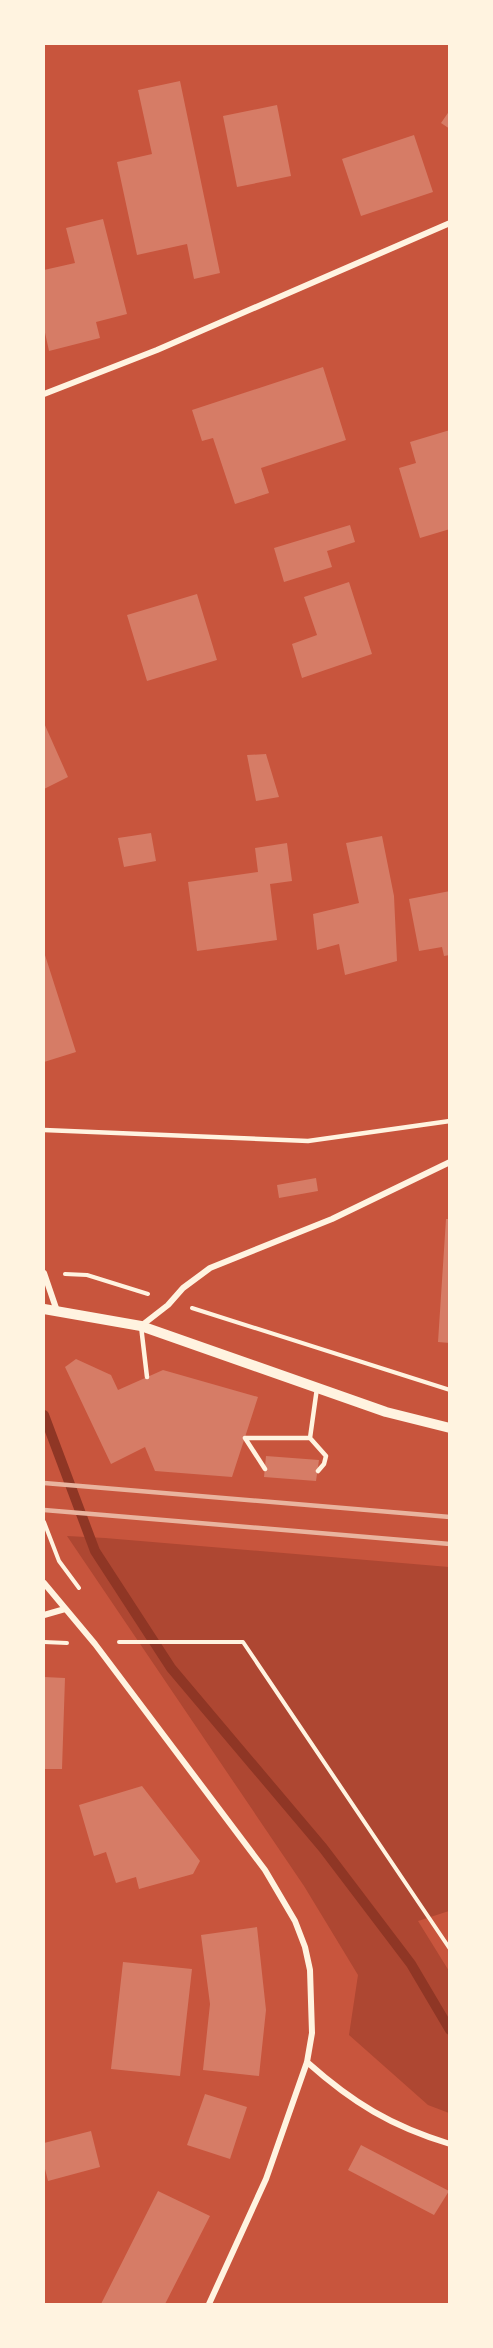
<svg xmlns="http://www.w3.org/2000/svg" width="493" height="2348" font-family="Rubik,sans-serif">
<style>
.green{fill:#ae4732}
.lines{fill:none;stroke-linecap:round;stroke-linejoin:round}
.stream{stroke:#8f3625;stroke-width:10}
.building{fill:#d67c66}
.path{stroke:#fff3e0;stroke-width:4}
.service{stroke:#fff3e0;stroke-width:4.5}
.minor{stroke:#fff3e0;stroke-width:6}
.tertiary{stroke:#fff3e0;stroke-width:10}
.rail{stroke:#e9b49f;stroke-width:4.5}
</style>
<rect width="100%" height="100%" fill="#c8553d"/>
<path class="green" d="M67,1536L105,1538L449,1567V1911L418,1921L449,1971V2113L428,2105L349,2035L358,1975L304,1886Z"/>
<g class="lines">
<path class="stream" d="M44,1415L95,1551L171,1668L323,1848L411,1964L450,2030"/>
</g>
<path class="building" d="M180,81L220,273L194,279L187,244L137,255L117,162L152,154L138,90Z
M277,105L291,176L237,187L223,116Z
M450,110V129L441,123Z
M414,135L433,192L361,216L342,159Z
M103,219L127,314L96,322L100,338L49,351L44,328V270L75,263L66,228Z
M323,367L346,440L261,468L269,493L235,504L213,438L202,441L192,410Z
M450,430V529L420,538L399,468L416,463L410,442Z
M350,525L355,542L327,551L332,567L284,582L274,548Z
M349,582L372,654L302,678L292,644L317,635L304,597Z
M197,594L217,660L147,681L127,615Z
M44,723L68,777L44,789Z
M266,754L279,797L256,801L247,755Z
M151,833L156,861L124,867L118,838Z
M382,836L394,896L397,961L345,975L339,944L317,950L313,914L359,903L346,843Z
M287,843L292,881L270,884L277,940L197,951L188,882L258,872L255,848Z
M450,891V955L444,956L442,947L419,951L409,899Z
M44,952L76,1052L44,1062Z
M316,1178L318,1191L279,1198L277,1185Z
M446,1219H450V1343L438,1342Z
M76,1359L111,1375L118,1390L163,1370L258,1397L232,1477L155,1471L145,1447L111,1464L65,1367Z
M266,1456L319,1460L316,1481L264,1477Z
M44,1677L65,1678L62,1769H44Z
M142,1786L200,1861L193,1874L139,1889L136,1877L116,1883L106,1852L94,1856L79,1805Z
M257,1927L266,2010L259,2076L203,2070L210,2004L201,1935Z
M123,1962L192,1969L180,2076L111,2069Z
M205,2094L247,2107L230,2159L187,2145Z
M91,2131L100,2167L48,2181L44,2165V2143Z
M361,2145L449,2191L434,2215L348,2170Z
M158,2191L210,2216L165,2304H101Z"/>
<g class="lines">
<path class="path" d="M65,1274L87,1275L148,1294
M192,1308L450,1390
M44,1522L59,1561L79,1588
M44,1642L67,1643
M119,1642H243L450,1949"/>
<path class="service" d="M44,1130L308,1141L450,1121
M141,1326L147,1377
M310,1438L326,1456L324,1464L318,1471
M265,1469L245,1438H310L317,1388"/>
<path class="minor" d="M44,394L157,350L450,223
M44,1273L57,1311
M141,1326L168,1305L183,1288L210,1268L332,1219L450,1162
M44,1583L95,1644L265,1870L295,1921L305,1947L310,1970L312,2033L307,2062L266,2179L209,2304
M44,1615L65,1609
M307,2062C353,2103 391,2126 450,2144"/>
<path class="tertiary" d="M44,1309L141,1326L386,1412L450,1428"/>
<path class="rail" d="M44,1483L450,1517
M44,1510L450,1544"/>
</g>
<rect width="493" height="2348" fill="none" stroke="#fff3e0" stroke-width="90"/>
</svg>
